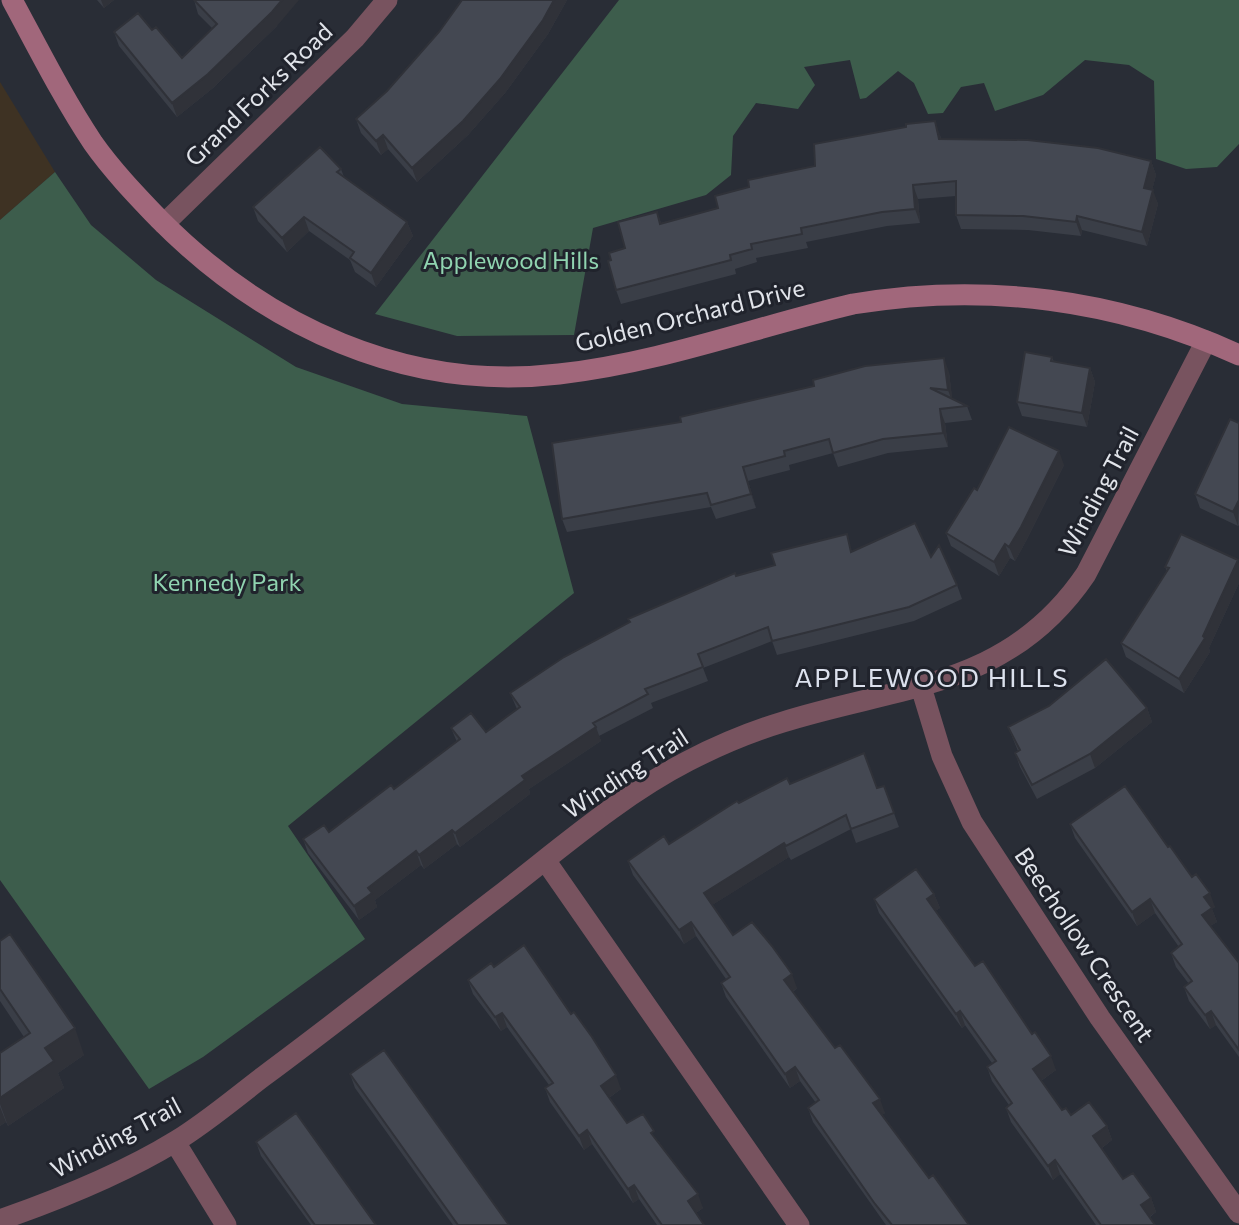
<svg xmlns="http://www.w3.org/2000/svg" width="1239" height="1225" font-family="Commissioner,sans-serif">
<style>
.education{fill:#3e3223}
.green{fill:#3d5d4c}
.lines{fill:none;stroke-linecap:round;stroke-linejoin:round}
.street{stroke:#78535f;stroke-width:21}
.secondary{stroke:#a1677b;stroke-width:21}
.wall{fill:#3a3e47}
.shaded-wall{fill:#303239}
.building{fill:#444852;stroke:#303239;stroke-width:2}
.labels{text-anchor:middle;stroke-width:6;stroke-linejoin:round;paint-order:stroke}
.street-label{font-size:24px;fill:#e1e4ea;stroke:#20232c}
.park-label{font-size:24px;fill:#90d4b0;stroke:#20232c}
.neighbourhood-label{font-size:26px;letter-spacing:2px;fill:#dce1ed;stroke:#20232c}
</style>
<rect width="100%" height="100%" fill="#292d36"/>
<path class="education" d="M0,82L55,172L0,220Z"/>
<path class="green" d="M619,0H1239V144L1217,167L1186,169L1156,159L1154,81L1129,65L1085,60L1043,95L995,111L984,83L961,87L943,113L928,114L914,83L898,71L866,98L860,99L850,60L804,67L815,85L798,109L756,103L733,136L731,175L706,195L593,228L574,335L457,336L375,314Z
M55,172L91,225L156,280L296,367L402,404L527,416L574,593L288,826L365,939L203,1057L149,1089L0,880V220Z"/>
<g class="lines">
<path class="street" d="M164,224L355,38L387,0
M921,687L942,756L972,822L1100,1018L1239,1213
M545,860L799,1225
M175,1142L226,1225
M0,1220C57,1200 124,1173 176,1141C207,1122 235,1098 264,1076C345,1016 424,953 504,892C562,847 622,795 688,761C717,746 750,732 783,722C901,685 1009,688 1086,574L1206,341"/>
<path class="secondary" d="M12,0C38,48 63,98 93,143C112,170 136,195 159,219C265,326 406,392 559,374C659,363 755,327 853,304C985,282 1117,299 1239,355"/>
</g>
<path class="wall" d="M97,0H114L104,8Z
M194,0L277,26L213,88L177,117L119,46L114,32L152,30L182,58L212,28L198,14Z
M462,0H567L548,34L505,93L468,135L417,182L388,149L381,155L361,133L356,119L387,91L439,32Z
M940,135L941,139L1151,161L1156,175L1152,190L1158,204L1147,246L1082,230L1081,236L1028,230L961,229L956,215V196L918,199L920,223L887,226L806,242L808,248L756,258L757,262L735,269L736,274L621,304L616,290L611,260L625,248L657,212L661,223L718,208L749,187L815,166Z
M341,169L344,177L407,222L413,236L376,287L355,272L350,260L309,231L287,252L258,221L253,207Z
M1052,357L1054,362L1090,368L1095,382L1087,427L1022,416L1017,402Z
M949,372L952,399L967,406L972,420L945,423L948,447L888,453L838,467L833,453L789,465L790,470L748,481L756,508L716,519L711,507L567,532L562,519L681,422Z
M1239,423V525L1238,526L1200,508L1195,494Z
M1064,465L1026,541L1015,561L1010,558L999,576L951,546L946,533L977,490Z
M852,551L931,557L957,585L962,599L914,621L777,655L772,641L703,668L708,681L651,703L653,708L599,736L601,741L529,789L530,794L460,847L457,844L424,869L421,865L375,900L377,907L359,920L308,853L303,839L329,832L394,789L457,742L451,728L486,732L517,709L510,693L736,576Z
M1239,563V583L1209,648L1210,652L1184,693L1126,657L1121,643L1167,571L1165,567Z
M1147,708L1152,722L1095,768L1037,799L1020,767L1015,753L1018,751L1008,727Z
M790,784L877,788L884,786L899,827L856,843L851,829L791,860L789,857L712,905L733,935L797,988L793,992L885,1113L882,1115L929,1178L969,1225H886L813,1122L808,1108L816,1103L800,1081L790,1088L726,997L721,983L726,979L696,936L684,944L633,875L628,861L669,844L739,803Z
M1070,824L1168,847L1215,907L1212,909L1217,922L1210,926L1239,963V1057L1216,1025L1210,1029L1189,1001L1184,987L1189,984L1176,967L1171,953L1179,947L1155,913L1137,926L1075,838Z
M934,894L940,908L935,911L975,966L1056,1070L1041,1081L1062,1110L1071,1115L1107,1126L1112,1140L1102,1148L1123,1179L1151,1198L1156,1212L1150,1217L1155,1225H1096L1060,1174L1053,1180L1011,1122L1006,1108L1009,1105L992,1081L987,1067L992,1063L965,1025L962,1028L879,913L874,899Z
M0,941L84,1055L58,1073L64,1088L8,1126L6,1122L0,1126V1053L24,1037L0,1001Z
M494,967L621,1089L609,1098L627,1123L659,1142L703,1208L696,1213L704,1225H657L639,1199L633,1203L592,1144L584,1150L550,1102L545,1088L549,1085L507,1027L501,1031L473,994L468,980Z
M350,1074L509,1225H453L355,1088Z
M256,1142L376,1225H311L261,1156Z"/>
<path class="shaded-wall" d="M101,0H114L104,8Z
M282,0H299L277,26L213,88L177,117L172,103Z
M554,0H567L548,34L505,93L468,135L417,182L412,168Z
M935,121L940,135L944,153L939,139Z
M383,135L388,149L381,155L376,141Z
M1151,161L1156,175L1149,202L1144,188Z
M913,185L918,199L920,223L915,209Z
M1153,190L1158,204L1147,246L1142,232Z
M1077,216L1082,230L1081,236L1076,222Z
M304,217L309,231L287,252L282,238Z
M407,222L413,236L376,287L371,273Z
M944,358L949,372L953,404L948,390Z
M1090,368L1095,382L1087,427L1082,413Z
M940,409L945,423L948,447L943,433Z
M1059,451L1064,465L1026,541L1015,561L1009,547Z
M743,467L748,481L756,508L751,494Z
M1238,502L1239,505L1238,526L1233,512Z
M1005,544L1010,558L999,576L994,562Z
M1238,560L1239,563V583L1209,648L1210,652L1184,693L1179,679L1203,636Z
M1147,708L1152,722L1095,768L1090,754Z
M596,727L601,741L529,789L530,794L460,847L455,833L522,776Z
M452,830L457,844L424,869L419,855Z
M784,843L789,857L709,907L704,893Z
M416,851L421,865L375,900L377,907L359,920L354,906L368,888Z
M1210,893L1215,907L1212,909L1217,922L1207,928L1202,915L1204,897Z
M934,894L940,908L932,913L927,899Z
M1150,899L1155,913L1137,926L1132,912Z
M691,922L696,936L684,944L679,930Z
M792,974L797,988L789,994L784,980Z
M960,1011L965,1025L962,1028L956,1014Z
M1211,1011L1216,1025L1210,1029L1205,1015Z
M502,1013L507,1027L501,1031L495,1017Z
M75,1028L84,1055L58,1073L64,1088L8,1126L0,1104V1098L45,1048Z
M1051,1056L1056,1070L1038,1083L1033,1069Z
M795,1067L800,1081L790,1088L785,1074Z
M616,1075L621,1089L606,1100L601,1086Z
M880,1099L885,1113L879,1117L873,1103Z
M0,1107L6,1122L0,1126Z
M1107,1126L1112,1140L1099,1150L1093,1136Z
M587,1130L592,1144L584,1150L579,1136Z
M1055,1160L1060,1174L1053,1180L1048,1166Z
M634,1185L639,1199L633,1203L628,1189Z
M698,1194L703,1208L693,1215L688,1201Z
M1151,1198L1156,1212L1146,1219L1141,1205Z"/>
<path class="building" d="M194,0H282L272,12L208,74L172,103L114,32L138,13L152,30L156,27L182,58L217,24Z
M462,0H554L543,20L500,79L463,121L412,168L383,135L376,141L356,119L387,91L439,32Z
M935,121L939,139L1028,140L1098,148L1151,161L1144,188L1153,190L1142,232L1077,216L1076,222L1023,216L956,215V181L913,185L915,209L882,212L801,228L802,234L751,244L752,249L730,255L731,260L616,290L608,261L611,260L609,253L625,248L618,222L657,212L660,224L718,208L715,196L749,187L748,180L815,166L814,144L906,127V124Z
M320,147L341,169L337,172L407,222L371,273L350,258L354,252L304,217L282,238L253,207Z
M1025,352L1052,357L1051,361L1090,368L1082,413L1017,402Z
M944,358L948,390L930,388L967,406L940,409L943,433L883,439L833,453L829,439L784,451L785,456L743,467L751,494L711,505L707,493L562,519L552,443L681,422L680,417L814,386L813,380L865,366Z
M1230,419L1239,423V503L1238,502L1233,512L1195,494Z
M1009,427L1059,451L1021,527L1009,547L1005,544L994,562L946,533L974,488L977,490Z
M915,523L931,557L939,545L957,585L909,607L772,641L768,627L698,654L703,667L645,689L648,694L593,723L596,727L522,776L525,780L455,833L452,830L419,855L416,851L368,888L372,893L354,906L303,839L324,825L329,832L391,785L394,789L460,739L451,728L471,713L486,732L520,707L510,693L564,657L630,622L628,619L735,573L736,576L775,565L771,553L847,534L851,552Z
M1181,534L1238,560L1203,636L1205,638L1179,679L1121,643L1169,568L1165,567Z
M1106,659L1147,708L1090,754L1032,785L1015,753L1020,750L1008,727L1049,706Z
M864,753L877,788L884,786L894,813L851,829L846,815L786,846L784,843L704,893L733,935L752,922L772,946L792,974L784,980L835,1048L840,1045L880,1099L873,1103L929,1178L933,1175L969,1225H892L875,1204L808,1108L819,1100L795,1067L785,1074L721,983L730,977L691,922L679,930L628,861L664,836L669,844L737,801L739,803L787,778L790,784Z
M1125,786L1168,847L1170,846L1192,877L1196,874L1210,893L1204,897L1212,908L1202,915L1239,963V1050L1211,1011L1205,1015L1184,987L1192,981L1171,953L1182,944L1150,899L1132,912L1070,824Z
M916,869L934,894L927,899L954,937L975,966L983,961L1032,1034L1035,1032L1051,1056L1033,1069L1062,1110L1066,1108L1071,1115L1089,1102L1107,1126L1093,1136L1123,1179L1133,1173L1151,1198L1141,1205L1155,1225H1101L1055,1160L1048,1166L1006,1108L1012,1103L987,1067L996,1061L960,1011L956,1014L874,899Z
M10,934L75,1028L45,1048L54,1061L0,1098V1053L30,1033L0,989V941Z
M524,945L571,1014L574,1012L592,1037L616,1075L601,1086L627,1123L643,1114L654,1131L651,1133L698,1194L688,1201L704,1225H662L634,1185L628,1189L587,1130L579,1136L545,1088L553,1083L502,1013L495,1017L468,980L491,963L494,967Z
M384,1050L509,1225H458L350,1074Z
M296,1113L376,1225H315L256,1142Z"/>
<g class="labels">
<g class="street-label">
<text transform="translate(259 95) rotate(-44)" y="8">Grand Forks Road</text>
<text transform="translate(690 316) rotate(-14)" y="8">Golden Orchard Drive</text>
<text transform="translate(1099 492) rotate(-62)" y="8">Winding Trail</text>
<text transform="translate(626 774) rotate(-33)" y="8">Winding Trail</text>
<text transform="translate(1084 945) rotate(56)" y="8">Beechollow Crescent</text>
<text transform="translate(116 1138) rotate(-28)" y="8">Winding Trail</text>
</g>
<g class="park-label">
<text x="511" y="269">Applewood Hills</text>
<text x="227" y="591">Kennedy Park</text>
</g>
<g class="neighbourhood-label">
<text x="932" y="687">APPLEWOOD HILLS</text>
</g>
</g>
</svg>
